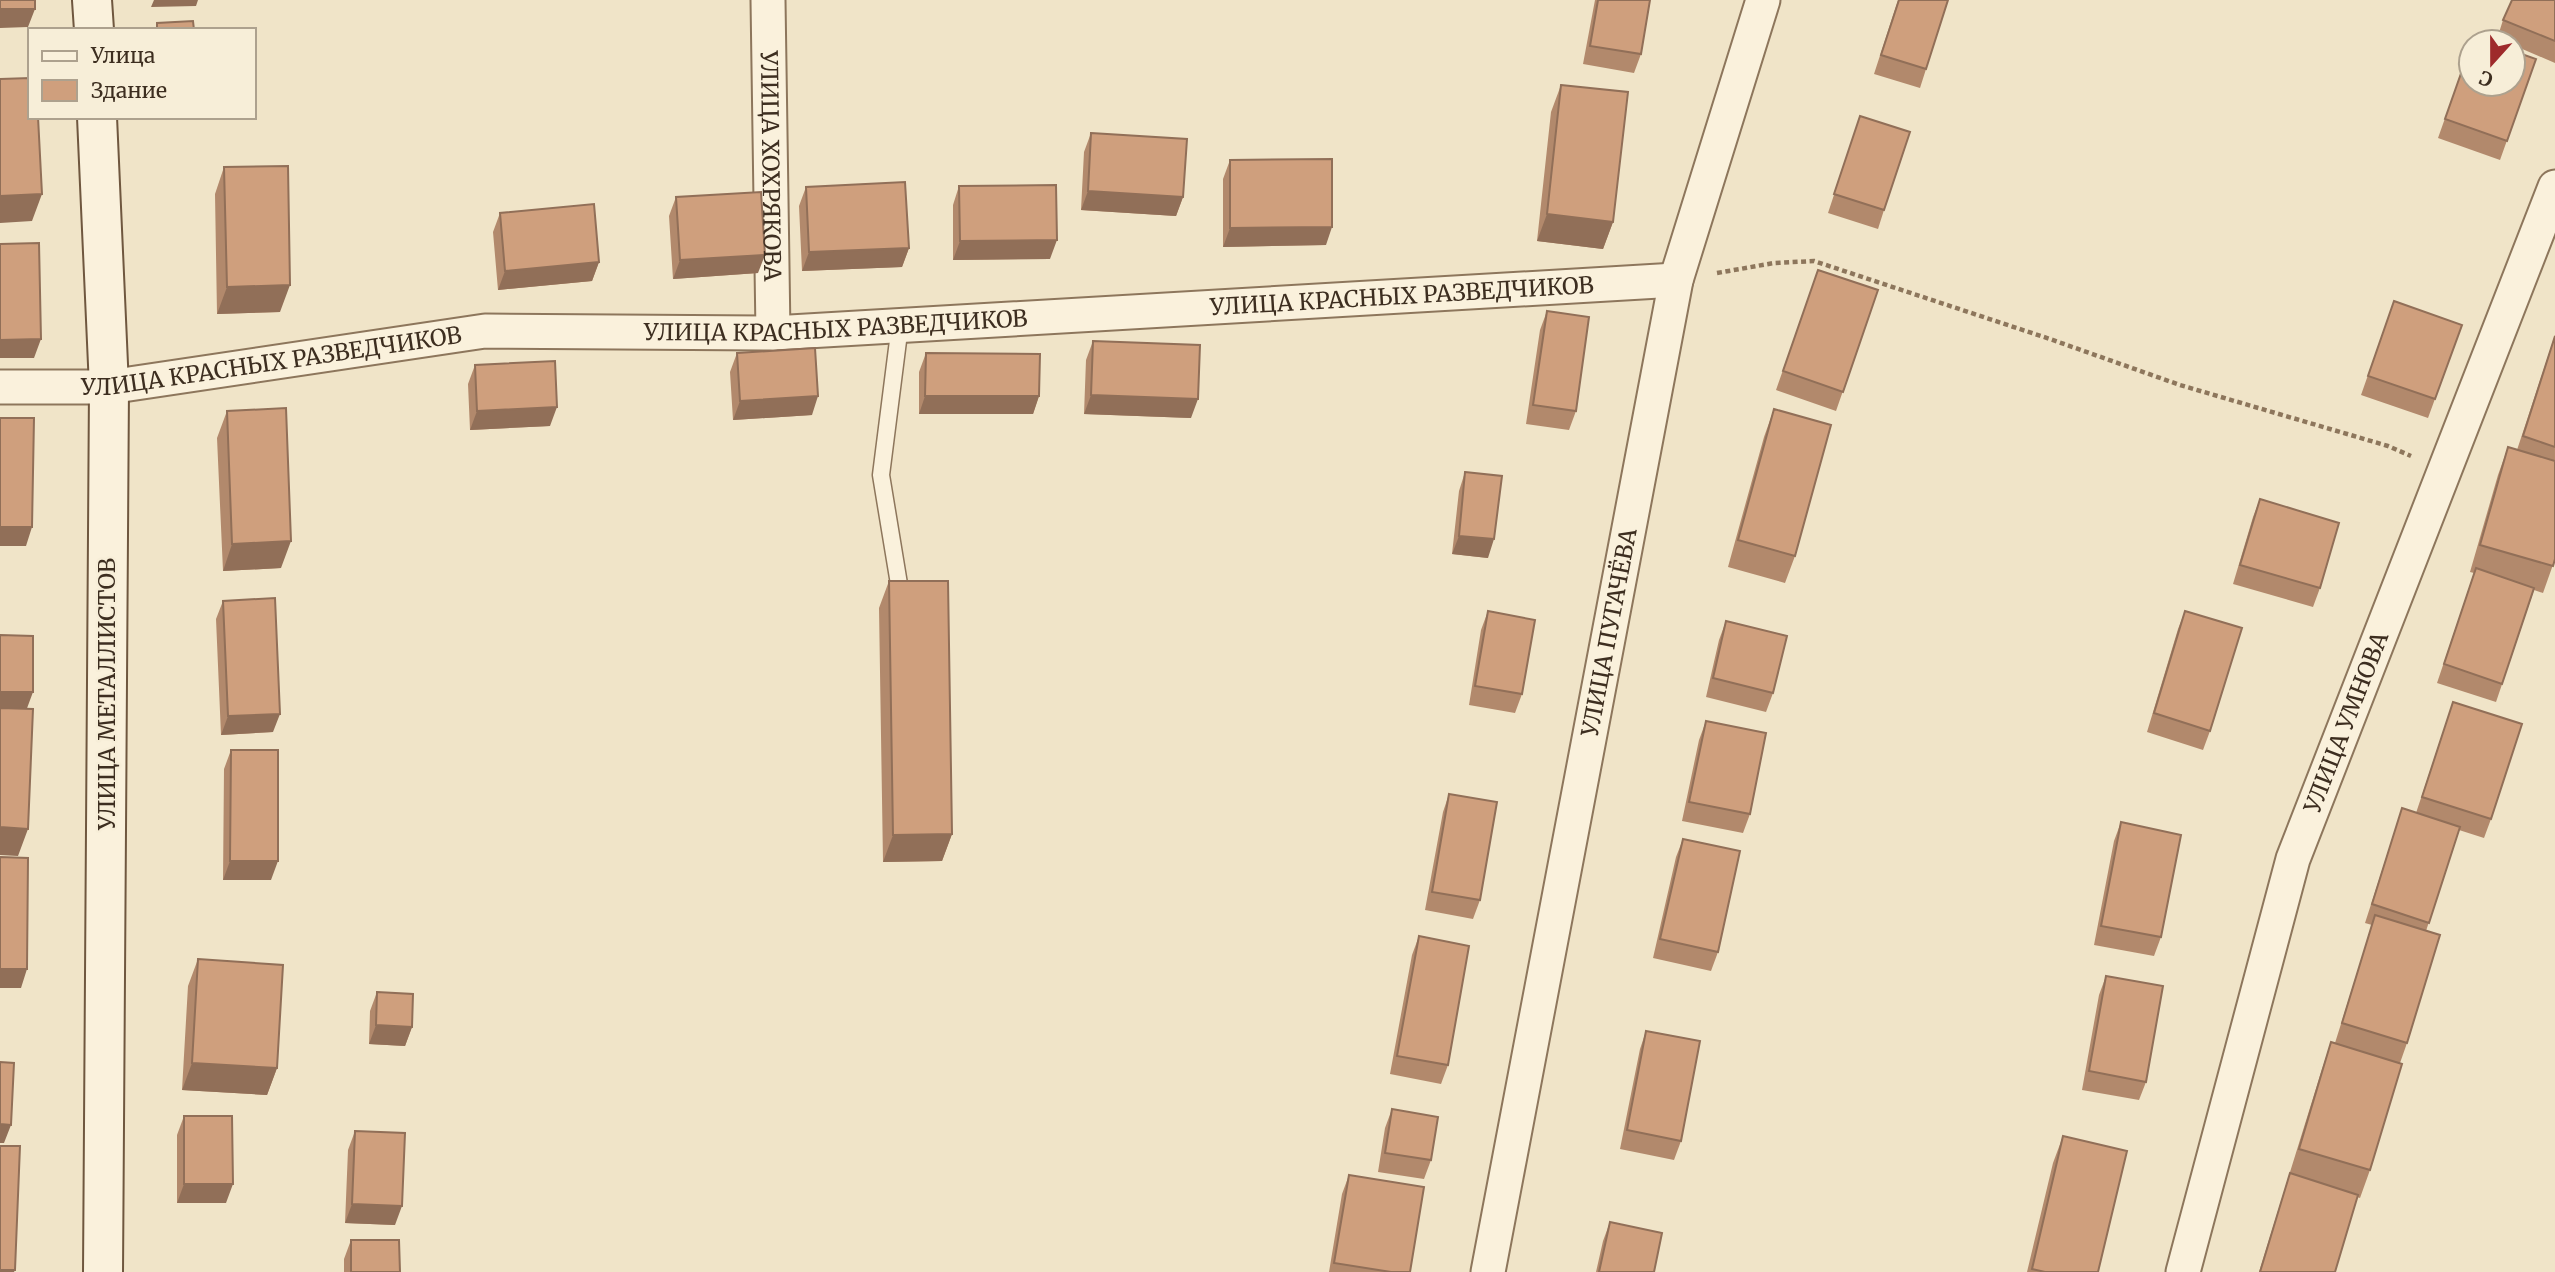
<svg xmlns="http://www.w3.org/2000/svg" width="2555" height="1272" font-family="Merriweather,serif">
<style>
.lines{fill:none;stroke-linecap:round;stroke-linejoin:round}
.lane-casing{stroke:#8d765c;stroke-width:19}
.street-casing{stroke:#8d765c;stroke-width:37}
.secondary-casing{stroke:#6f573f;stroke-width:42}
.path{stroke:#8d765c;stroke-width:4.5;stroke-dasharray:5 3.5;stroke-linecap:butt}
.lane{stroke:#faf1dc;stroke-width:16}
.street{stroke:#faf1dc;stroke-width:33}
.secondary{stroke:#faf1dc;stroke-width:38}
.wall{fill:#b2896c}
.shaded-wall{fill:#916f58}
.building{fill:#cf9f7d;stroke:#916f58;stroke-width:2}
.labels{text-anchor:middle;stroke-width:5;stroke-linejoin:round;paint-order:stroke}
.street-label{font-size:23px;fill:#3d2e20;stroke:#f7eed8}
</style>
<rect width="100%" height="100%" fill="#f0e4c8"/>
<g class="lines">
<g class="lane-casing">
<path id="lane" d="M899,584L881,475L900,325"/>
</g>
<g class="street-casing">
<g id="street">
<path id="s1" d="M768,0L773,333"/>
<path id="s2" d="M0,387H109L485,331L773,333L1676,280"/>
<path id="s3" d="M1488,1272L1676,280L1763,0"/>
<path id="s4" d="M2183,1272L2293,859L2555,187"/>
</g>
</g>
<g class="secondary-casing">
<path id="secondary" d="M92,0L94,30
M97,117L109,387L103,1272"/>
</g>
<path class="path" d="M1717,273L1774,263L1814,261L2050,339L2180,385L2388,446L2411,456"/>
<use href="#lane" class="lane"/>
<use href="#street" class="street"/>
<use href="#secondary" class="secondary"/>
</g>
<path class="wall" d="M1595,0H1650L1641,54L1634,73L1583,64Z
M1898,0H1948L1920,88L1874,74Z
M2555,0V63L2513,45V42H2504L2497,39L2503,20Z
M2471,45L2536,59L2500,160L2438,138Z
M1561,85L1613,222L1603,249L1537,241L1551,112Z
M1860,116L1884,210L1878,229L1828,213Z
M1091,133L1183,197L1176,216L1081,210L1084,152Z
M1230,160L1326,245L1223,247V179Z
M224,167L280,312L217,314L215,194Z
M959,186L1050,259L953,260V205Z
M806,187L909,248L902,267L802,271L799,206Z
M676,197L758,273L673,279L669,216Z
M500,213L599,262L592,281L498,290L493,232Z
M1818,270L1878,290L1836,411L1776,390Z
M2394,301L2462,325L2428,418L2361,395Z
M1547,311L1576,411L1569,430L1526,424L1540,330Z
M2555,335V559L2543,593L2534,590L2496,702L2437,683L2474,573L2470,572L2498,475L2508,447L2517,450Z
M1093,341L1191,418L1084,414L1086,360Z
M737,353L812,415L733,420L730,372Z
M926,353L1039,396L1033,414H919V372Z
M475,365L550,426L470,430L468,384Z
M1774,409L1795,556L1785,583L1728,567L1764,437Z
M227,411L281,568L223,571L217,438Z
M1465,472L1488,558L1452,554L1459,491Z
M2260,499L2320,588L2313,607L2233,584L2253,517Z
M889,581L952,834L942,861L883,862L879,608Z
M223,601L273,732L221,735L216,619Z
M1488,611L1522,694L1515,713L1469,705L1481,630Z
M2185,611L2210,731L2203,750L2147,732L2178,629Z
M1726,621L1773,693L1766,712L1706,697L1719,640Z
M2453,702L2491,819L2484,838L2459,830L2426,931L2407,1043L2400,1063L2370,1170L2360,1198L2357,1197L2335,1272H2259L2322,1069L2331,1042L2335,1043L2372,925L2365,923L2396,827L2402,808L2416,813Z
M1706,721L1750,814L1743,833L1682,821L1699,740Z
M231,750L271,880H223L224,769Z
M1449,794L1480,900L1473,919L1425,910L1443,812Z
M2121,822L2161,937L2154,956L2094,945L2114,841Z
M1683,839L1718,952L1711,971L1653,958L1676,857Z
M1419,936L1448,1065L1441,1084L1390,1074L1412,955Z
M198,959L277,1068L267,1095L182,1090L188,986Z
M2106,976L2146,1082L2139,1100L2082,1090L2099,995Z
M377,992L412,1027L405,1046L369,1044L370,1011Z
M1646,1031L1681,1141L1674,1160L1620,1149L1640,1049Z
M1392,1109L1431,1160L1424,1179L1378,1172L1385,1128Z
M184,1116L226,1203H177V1135Z
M355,1131L395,1225L345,1223L348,1150Z
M2063,1136L2098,1272H2027L2053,1163Z
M1349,1175L1410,1272H1329L1342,1194Z
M1610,1222L1654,1272H1596L1603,1241Z
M351,1240L400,1272H344V1259Z"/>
<path class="shaded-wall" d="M154,0H198L196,6L151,7Z
M0,9H35L28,27L0,28Z
M1088,191L1183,197L1176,216L1081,210Z
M42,194L32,221L0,223V196Z
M1547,214L1613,222L1603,249L1537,241Z
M1332,227L1326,245L1223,247L1230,228Z
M1057,240L1050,259L953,260L960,241Z
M909,248L902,267L802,271L809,252Z
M765,255L758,273L673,279L680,260Z
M599,262L592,281L498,290L505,271Z
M290,285L280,312L217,314L227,287Z
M41,339L34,358H0V340Z
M1091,395L1198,399L1191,418L1084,414Z
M818,396L812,415L733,420L740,401Z
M925,396H1039L1033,414H919Z
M557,407L550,426L470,430L477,411Z
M0,527H32L26,546H0Z
M1459,536L1494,539L1488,558L1452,554Z
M291,541L281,568L223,571L232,544Z
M0,692H33L26,711H0Z
M280,714L273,732L221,735L228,716Z
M0,827L28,829L18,856L0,855Z
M952,834L942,861L883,862L893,835Z
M230,861H278L271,880H223Z
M0,969H27L21,988H0Z
M376,1025L412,1027L405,1046L369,1044Z
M192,1063L277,1068L267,1095L182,1090Z
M0,1124L11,1125L4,1143H0Z
M184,1184H233L226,1203H177Z
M352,1204L402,1206L395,1225L345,1223Z
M0,1270H15L14,1272H0Z"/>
<path class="building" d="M0,0H35V9H0Z
M1598,0H1650L1641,54L1590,46Z
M1899,0H1948L1926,69L1881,55Z
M2512,0H2555V41L2503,20Z
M193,21L194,30H157V23Z
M2474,37L2487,42H2472Z
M2471,45V84H2513V51L2536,59L2507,141L2445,119Z
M30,78V117H38L42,194L0,196V79Z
M1561,85L1628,92L1613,222L1547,214Z
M1860,116L1910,132L1884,210L1834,194Z
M1091,133L1187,139L1183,197L1088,191Z
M1332,159V227L1230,228V160Z
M288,166L290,285L227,287L224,167Z
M905,182L909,248L809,252L806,187Z
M1056,185L1057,240L960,241L959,186Z
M761,192L765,255L680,260L676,197Z
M594,204L599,262L505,271L500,213Z
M39,243L41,339L0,340V244Z
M1818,270L1878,290L1843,392L1783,371Z
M2394,301L2462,325L2435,399L2368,376Z
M1547,311L1589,317L1576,411L1533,405Z
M2555,336V447L2523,436Z
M1093,341L1200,345L1198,399L1091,395Z
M815,348L818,396L740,401L737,353Z
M926,353L1040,354L1039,396H925Z
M555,361L557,407L477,411L475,365Z
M286,408L291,541L232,544L227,411Z
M1774,409L1831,425L1795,556L1738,540Z
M0,418H34L32,527H0Z
M2508,447L2555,461V559L2553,566L2480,545Z
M1465,472L1502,476L1494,539L1459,536Z
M2260,499L2339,523L2320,588L2240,565Z
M2476,568L2534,588L2502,684L2444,664Z
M889,581H948L952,834L893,835Z
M275,598L280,714L228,716L223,601Z
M1488,611L1535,620L1522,694L1475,686Z
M2185,611L2242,628L2210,731L2154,713Z
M1726,621L1787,636L1773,693L1713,678Z
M0,635L33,636V692H0Z
M2453,702L2522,724L2491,819L2422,797Z
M0,708L33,709L28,829L0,827Z
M1706,721L1766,733L1750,814L1689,802Z
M231,750H278V861H230Z
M1449,794L1497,802L1480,900L1432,892Z
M2402,808L2460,827L2429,923L2372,904Z
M2121,822L2181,835L2161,937L2101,926Z
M1683,839L1740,851L1718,952L1660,939Z
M0,857L28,858L27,969H0Z
M2375,915L2440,935L2407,1043L2342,1023Z
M1419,936L1469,946L1448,1065L1397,1056Z
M198,959L283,965L277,1068L192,1063Z
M2106,976L2163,986L2146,1082L2089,1071Z
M377,992L413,994L412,1027L376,1025Z
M1646,1031L1700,1041L1681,1141L1627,1130Z
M2331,1042L2402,1064L2370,1170L2299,1149Z
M0,1062L14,1063L11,1125L0,1124Z
M1392,1109L1438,1117L1431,1160L1385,1153Z
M184,1116H232L233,1184H184Z
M355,1131L405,1133L402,1206L352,1204Z
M2063,1136L2127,1151L2098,1272H2045L2032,1269Z
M0,1146H20L15,1270H0Z
M2290,1173L2358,1195L2335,1272H2260Z
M1349,1175L1424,1187L1410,1272H1391L1334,1263Z
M1610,1222L1662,1233L1654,1272H1599Z
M351,1240H399L400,1272H351Z"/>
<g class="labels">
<g class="street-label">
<text dy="8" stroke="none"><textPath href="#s1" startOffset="166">УЛИЦА ХОХРЯКОВА</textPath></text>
<text dy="8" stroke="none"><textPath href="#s2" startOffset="1407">УЛИЦА КРАСНЫХ РАЗВЕДЧИКОВ</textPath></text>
<text dy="8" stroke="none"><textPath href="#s2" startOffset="840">УЛИЦА КРАСНЫХ РАЗВЕДЧИКОВ</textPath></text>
<text dy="8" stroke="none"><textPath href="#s2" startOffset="273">УЛИЦА КРАСНЫХ РАЗВЕДЧИКОВ</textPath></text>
<text dy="8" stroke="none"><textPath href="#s3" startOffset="651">УЛИЦА ПУГАЧЁВА</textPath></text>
<text transform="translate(107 694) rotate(-90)" y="8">УЛИЦА МЕТАЛЛИСТОВ</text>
<text dy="8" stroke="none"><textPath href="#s4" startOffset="574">УЛИЦА УМНОВА</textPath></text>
</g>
</g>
<rect x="28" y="28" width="228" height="91" fill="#f7eed8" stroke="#ada18e" stroke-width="2"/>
<rect x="42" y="51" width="35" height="10" fill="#faf1dc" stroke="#ada18e" stroke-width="2"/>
<text x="91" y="63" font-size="21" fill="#3d2e20">Улица</text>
<rect x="42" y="80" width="35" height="21" fill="#cf9f7d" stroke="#ada18e" stroke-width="2"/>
<text x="91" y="98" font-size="21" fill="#3d2e20">Здание</text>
<g transform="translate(2492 63) rotate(201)"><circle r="33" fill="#f7eed8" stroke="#ada18e" stroke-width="2"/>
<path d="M0-5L12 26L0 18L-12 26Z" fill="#9e2a2b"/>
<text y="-10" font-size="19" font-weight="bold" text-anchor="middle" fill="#3d2e20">С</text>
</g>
</svg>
